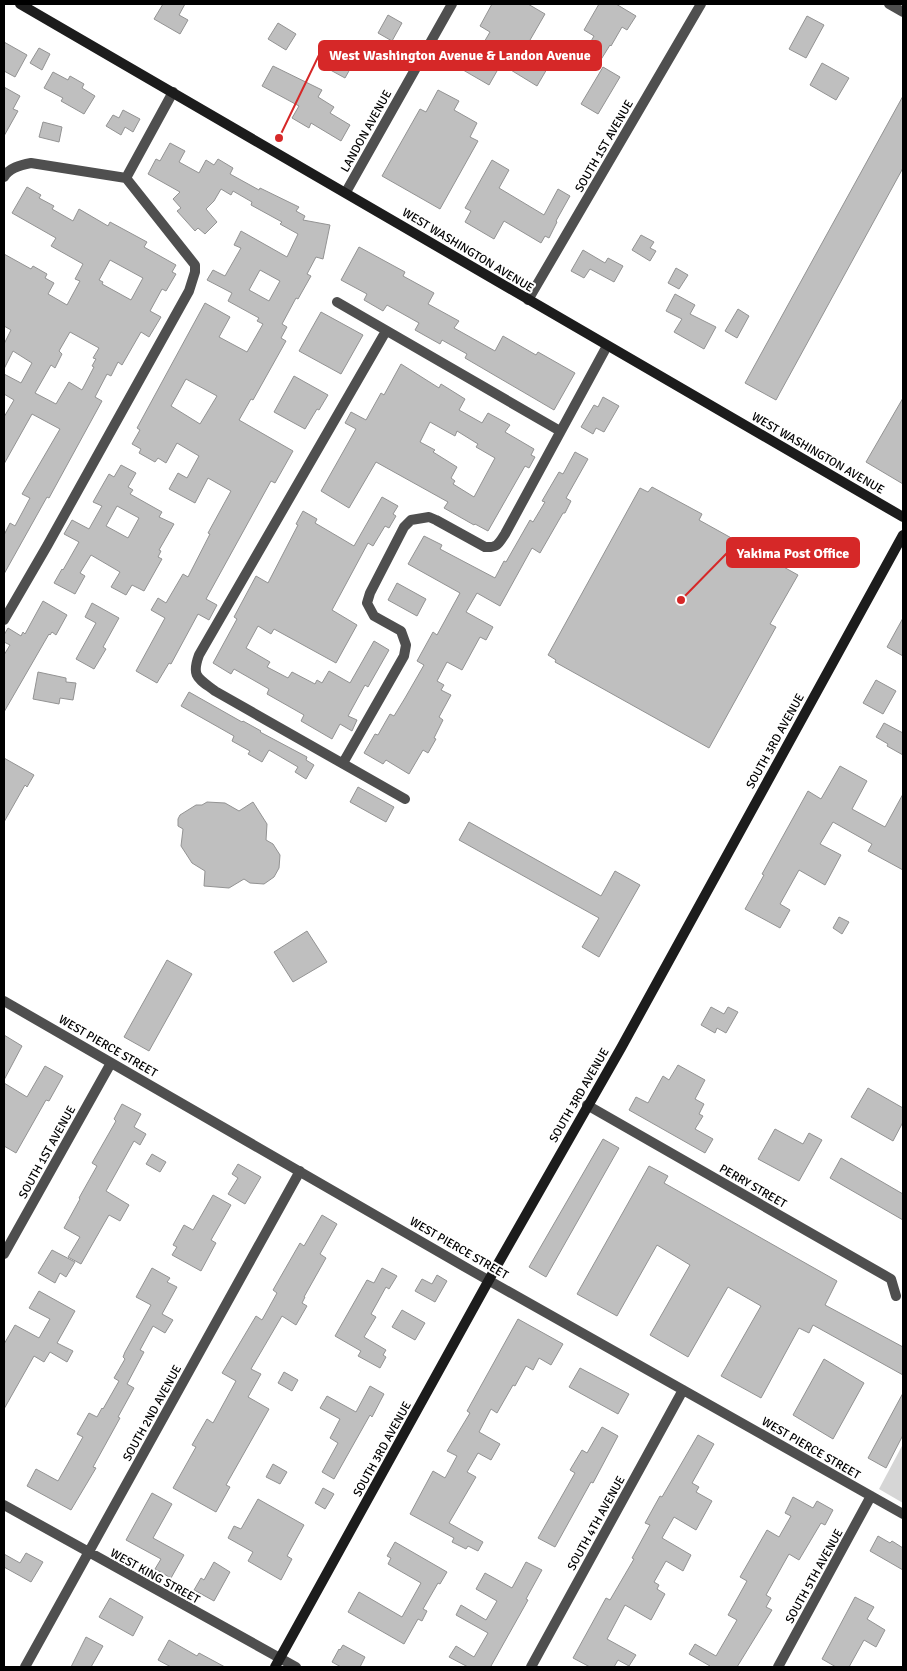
<svg xmlns="http://www.w3.org/2000/svg" width="907" height="1671" font-family="Signika,sans-serif">
<style>
.green{fill:#d6d6d6}
.building{fill:#bfbfbf;stroke:#939393;fill-rule:evenodd}
.lines{fill:none;stroke-linecap:round;stroke-linejoin:round}
.street{stroke:#4f4f4f;stroke-width:10}
.secondary{stroke:#1c1c1c;stroke-width:10}
.labels{text-anchor:middle;stroke-width:4;stroke-linejoin:round;paint-order:stroke}
.street-label{font-size:12px;fill:#000;stroke:#fff}
.leader{fill:none;stroke:#d62828;stroke-width:2}
.callout-dot{fill:#d62828;stroke:#fff;stroke-width:2}
.callout{fill:#d62828;stroke:#d62828;stroke-width:2}
.callout-label{font-size:14px;text-anchor:middle;font-weight:bold;fill:#fff}
</style>
<rect width="100%" height="100%" fill="#fff"/>
<path class="green" d="M903,1444V1503L879,1489Z"/>
<path class="building" d="M163,4H185L179,15L188,20L180,34L154,19Z
M492,4H528L545,14L526,47L551,62L537,86L501,64L489,85L451,63L460,47L476,56L490,32L480,26Z
M599,4H616L636,16L627,30L622,27L611,46L610,45L597,66L582,57L594,36L584,30Z
M388,15L402,23L392,41L378,33Z
M807,16L824,25L806,58L789,49Z
M278,23L296,34L286,50L268,39Z
M4,42L27,55L15,77L4,71Z
M39,48L50,54L42,70L30,63Z
M332,49L354,62L345,78L323,66Z
M822,63L849,78L836,100L810,85Z
M273,66L322,90L318,97L334,107L330,113L350,125L341,141L311,123L309,128L292,118L299,106L262,86Z
M603,67L620,77L598,114L581,104Z
M53,72L68,80L70,76L84,84L82,88L95,96L84,114L61,101L63,98L44,88Z
M4,87L20,96L13,109L18,111L4,136Z
M438,90L459,101L454,110L477,123L470,137L478,141L440,209L382,176L420,109L426,112Z
M903,96V168L776,400L745,383Z
M123,110L140,119L133,132L125,127L121,135L106,126L113,115L119,118Z
M43,122L62,127L59,142L39,137Z
M170,143L185,151L179,162L199,173L206,160L214,165L218,159L233,168L230,174L259,190L260,188L299,207L296,211L305,216L303,220L330,225L323,259L316,257L307,274L311,276L298,299L296,298L282,324L287,327L281,338L286,341L253,400L251,399L239,420L293,451L275,483L271,481L206,599L217,605L209,620L198,614L171,664L169,663L157,683L136,671L165,618L151,610L158,598L166,603L183,574L188,577L210,534L208,533L231,491L208,478L195,503L169,489L178,473L187,478L199,456L177,443L166,463L158,458L155,462L139,453L141,449L132,444L140,430L137,428L205,303L230,317L219,337L247,352L263,324L257,321L259,318L228,301L232,293L207,280L213,270L225,276L241,248L234,245L241,231L287,257L298,234L280,224L282,222L251,205L252,202L233,191L231,195L221,189L214,201L206,209L217,222L205,234L198,228L195,231L177,211L181,208L173,199L180,192L148,174L156,159L160,161ZM260,270L280,281L269,301L249,290ZM186,379L217,396L200,424L171,406Z
M492,160L509,170L499,188L544,215L558,189L570,196L556,221L557,222L549,238L545,236L541,243L504,221L494,239L465,222L471,211L465,208Z
M27,187L41,195L39,198L54,206L52,209L73,221L79,209L108,226L110,222L147,242L144,247L176,265L172,272L176,274L166,291L162,289L150,311L161,317L149,337L141,332L122,365L118,362L111,376L107,374L95,397L102,401L49,498L47,497L4,574V535L10,523L15,526L30,498L22,494L60,429L32,414L4,464V417L14,400L4,394V374L21,383L32,363L13,351L4,369V344L11,330L4,326V254L31,269L33,266L47,274L45,278L54,283L48,294L67,305L80,281L75,279L83,264L51,246L56,238L12,213ZM110,260L143,278L131,300L102,284L103,282L99,280ZM70,332L99,348L93,358L96,359L92,366L94,367L82,390L69,382L56,404L35,393L51,365L55,368L62,354L59,351Z
M641,235L654,242L650,248L656,251L650,261L632,250Z
M359,247L405,272L403,276L434,293L428,304L459,321L454,328L495,351L503,336L536,355L538,352L575,373L554,410L465,358L467,354L442,340L440,344L415,330L419,323L387,305L383,311L364,300L367,294L341,280Z
M583,250L605,263L608,258L623,266L614,282L590,269L584,278L571,271Z
M676,268L688,275L679,289L668,283Z
M675,294L695,305L690,314L716,327L704,349L674,332L682,319L666,311Z
M738,309L749,316L737,338L725,331Z
M321,312L363,335L341,374L299,351Z
M401,364L439,388L441,384L465,399L459,410L482,423L488,413L510,425L505,432L534,449L531,455L535,457L529,468L525,466L488,531L475,524L474,525L444,508L448,502L376,462L349,508L321,491L356,429L345,423L351,412L366,420L381,393L384,395ZM430,422L455,436L457,431L478,444L476,447L495,458L474,497L453,484L455,481L451,478L457,467L433,452L435,450L420,442Z
M294,376L328,395L319,410L317,409L305,429L274,412Z
M603,397L619,406L604,432L596,428L593,434L581,427L594,405L598,407Z
M903,398V484L866,462Z
M575,452L588,459L566,498L571,501L565,513H563L540,553L532,548L500,606L477,593L466,612L493,627L486,640L480,637L462,670L447,662L437,681L444,685L441,690L451,695L439,717L443,720L434,738L436,739L428,753L423,750L409,774L386,760L383,764L364,753L375,734L378,735L390,714L394,716L405,698L424,665L417,661L433,632L437,635L460,593L408,564L424,536L442,545L440,549L495,578L504,561L506,562L530,520L533,522L545,502L542,501L559,472L563,474Z
M121,465L136,473L128,487L133,490L130,494L162,512L159,517L174,524L159,550L161,551L158,557L162,559L144,591L132,585L126,595L111,587L120,572L91,555L80,573L85,576L75,594L54,583L62,569L63,570L79,542L64,534L72,520L89,529L102,506L93,502L109,474L114,477ZM117,506L139,518L128,538L106,526Z
M652,487L702,514L699,520L798,575L770,624L776,627L709,748L555,662L556,660L548,655L640,488L648,492Z
M382,497L398,506L393,514L396,516L389,528L385,526L373,546L368,543L332,610L357,625L336,663L274,629L271,634L258,626L246,648L270,662L267,667L288,678L292,672L315,684L317,680L322,683L329,671L350,683L374,641L389,650L368,687L365,685L348,716L357,720L352,731L340,724L332,739L301,721L304,715L267,694L269,689L234,669L231,674L213,663L237,619L234,617L256,576L268,583L298,525L296,524L303,511L317,519L315,523L354,546Z
M397,583L426,599L417,616L388,600Z
M43,601L67,615L56,635L52,632L50,635L49,634L4,712V655L10,645L4,642V635L8,628L21,636L23,632L25,634Z
M92,603L119,618L103,647L106,649L94,669L76,659L96,623L85,617Z
M903,618V656L887,647Z
M38,672L66,678V682L76,683L73,700L60,698L59,704L33,699Z
M876,680L896,691L883,714L863,703Z
M189,692L242,722L243,721L261,731L260,732L307,757L306,760L314,765L306,779L295,772L298,767L269,750L262,762L248,754L250,751L232,741L234,736L181,706Z
M884,723L903,733V755L887,746L888,744L876,737Z
M4,758L34,775L27,787L25,785L4,822Z
M840,766L867,781L852,809L885,827L903,794V870L868,851L872,844L833,822L820,844L841,855L825,885L799,870L780,904L790,910L780,928L745,909L764,875L762,874L808,791L821,799Z
M358,787L394,807L386,822L350,802Z
M207,802L225,803L239,811L253,802L267,824L266,840L273,844L280,855L279,868L274,877L264,884L250,883L244,879L229,888L204,886L205,871L192,863L181,846L183,829L178,826V819L180,815L196,805H202Z
M469,822L601,896L615,871L640,885L599,957L582,947L599,918L459,840Z
M839,917L849,922L842,934L833,928Z
M307,931L327,962L293,982L274,952Z
M167,960L192,974L149,1051L124,1037Z
M711,1007L724,1014L728,1007L738,1012L726,1033L717,1028L715,1033L701,1025Z
M4,1035L22,1046L4,1080Z
M678,1065L705,1080L695,1099L704,1104L699,1114L703,1116L695,1129L713,1139L705,1153L629,1110L636,1097L648,1103L663,1076L669,1080Z
M45,1066L63,1076L49,1101L46,1100L16,1153L4,1146V1083L27,1097Z
M868,1088L903,1108V1122L893,1141L851,1117Z
M122,1104L141,1114L134,1127L146,1134L140,1145L134,1141L106,1191L129,1205L120,1221L109,1215L81,1264L68,1257L80,1237L64,1228L80,1199L79,1198L97,1166L92,1163L116,1121L114,1119Z
M775,1129L803,1144L809,1133L822,1140L799,1181L758,1159Z
M603,1139L619,1148L546,1277L529,1267Z
M152,1154L166,1162L160,1172L146,1164Z
M841,1158L903,1194V1220L830,1178Z
M238,1164L261,1177L245,1204L228,1194L238,1178L232,1174Z
M649,1166L668,1176L664,1183L837,1281L825,1305L903,1347V1375L813,1325L809,1333L799,1328L761,1398L721,1376L761,1306L728,1287L688,1357L650,1335L690,1265L657,1245L617,1316L577,1294Z
M213,1195L231,1205L211,1240L216,1243L201,1271L172,1255L177,1247L173,1245L184,1225L193,1230Z
M322,1215L337,1224L320,1254L326,1258L304,1297H305L302,1303L307,1306L296,1325L282,1316L251,1369L261,1374L248,1397L269,1409L226,1485L230,1487L216,1512L173,1488L196,1447L192,1445L207,1419L213,1423L236,1381L222,1373L256,1316L262,1320L277,1293L273,1290L300,1243L304,1246Z
M52,1250L75,1262L66,1277L60,1273L55,1283L38,1273Z
M152,1268L170,1278L167,1282L177,1287L162,1314L173,1320L165,1333L153,1326L140,1350L144,1352L127,1384L134,1388L118,1417L120,1418L93,1467L96,1468L71,1510L27,1486L36,1469L58,1481L83,1437L77,1434L89,1413L97,1417L102,1408L103,1409L119,1381L114,1378L125,1359L123,1357L125,1352L151,1305L136,1297Z
M382,1268L397,1276L389,1289L386,1287L371,1314L376,1317L364,1337L386,1350L383,1355L386,1357L380,1368L358,1356L361,1351L335,1336L367,1280L374,1283Z
M437,1275L447,1281L435,1302L415,1291L422,1279L432,1284Z
M39,1291L75,1311L57,1343L73,1351L67,1362L50,1352L44,1362L34,1356L4,1409V1344L15,1325L39,1338L50,1319L29,1308Z
M402,1310L425,1323L415,1340L392,1327Z
M518,1319L563,1344L551,1365L539,1358L533,1370L526,1366L515,1386L513,1385L497,1413L491,1409L479,1432L500,1444L491,1460L478,1453L467,1472L476,1477L449,1523L483,1542L478,1551L468,1546L466,1549L452,1542L454,1538L410,1514L433,1471L445,1478L457,1456L447,1451L470,1413L467,1411Z
M824,1359L864,1383L833,1439L793,1415Z
M580,1368L629,1394L618,1414L569,1387Z
M284,1372L298,1380L292,1391L278,1383Z
M370,1386L384,1394L372,1417L370,1415L334,1479L322,1472L338,1443L330,1438L340,1419L320,1408L327,1396L356,1412Z
M903,1393V1435L886,1468L868,1458Z
M602,1427L618,1436L593,1483L591,1482L555,1547L538,1538L575,1473L570,1470L582,1450L587,1453Z
M698,1435L714,1444L692,1483L699,1487L696,1492L712,1501L696,1530L674,1517L662,1538L691,1555L683,1571L666,1561L654,1582L659,1585L657,1589L665,1594L651,1620L625,1605L607,1639L636,1655L629,1666L618,1660L614,1667H590L573,1658L606,1598L610,1600L634,1559L632,1558L650,1525L645,1523L660,1496L662,1497Z
M273,1464L287,1472L280,1484L266,1477Z
M323,1488L334,1494L325,1509L315,1503Z
M152,1493L172,1504L153,1538L184,1555L171,1578L155,1569L161,1559L126,1540Z
M793,1497L813,1508L817,1501L833,1510L825,1525L821,1523L799,1560L789,1554L766,1595L771,1598L766,1607L772,1610L737,1667H710V1666L689,1654L695,1644L716,1656L737,1620L728,1615L747,1581L740,1577L767,1530L779,1537L791,1516L785,1513Z
M258,1499L304,1525L287,1556L292,1559L281,1580L248,1561L253,1552L228,1538L234,1526L241,1529Z
M878,1536L890,1543L892,1541L903,1548V1570L870,1551Z
M395,1542L447,1572L440,1584L438,1583L423,1609L427,1611L422,1621L418,1619L404,1644L348,1612L359,1592L402,1617L421,1583L388,1564L391,1558L387,1556Z
M26,1553L43,1562L31,1582L4,1567V1554L20,1563Z
M214,1562L230,1572L214,1601L194,1590L201,1578L204,1580Z
M526,1562L542,1570L526,1599L528,1600L491,1666L493,1667H468L449,1657L456,1646L474,1657L488,1633L456,1615L461,1605L486,1620L497,1601L476,1589L485,1573L512,1588Z
M855,1597L874,1607L867,1619L885,1630L876,1647L864,1640L849,1667H836L822,1659Z
M110,1598L143,1617L133,1636L99,1617Z
M86,1637L103,1646L91,1667H71Z
M169,1640L197,1656L199,1653L225,1667H171L158,1660Z
M343,1645L365,1657L360,1667H341L332,1662L339,1649L340,1650Z"/>
<g class="lines">
<path class="street" d="M889,4L903,12
M4,177C9,168 20,165 31,163L126,178L195,265V272L189,291L47,546L4,620
M126,178L173,92
M346,192L452,4
M528,300L701,4
M337,302L560,431
M386,331L199,655C191,677 198,678 215,691L405,799
M343,763L404,656L406,645L401,631L374,616L367,603L370,593L404,527L411,520L429,517L436,520L485,547C498,548 499,543 505,534L607,346
M4,1001L472,1271L903,1514
M587,1105L891,1279L896,1296
M4,1254L111,1063
M4,1505L296,1667
M25,1667L300,1171
M531,1667L683,1390
M778,1667L871,1496"/>
<path class="secondary" d="M20,4L903,517
M275,1667L495,1269L621,1048L903,535"/>
</g>
<g class="labels">
<g class="street-label">
<text transform="translate(366 131) rotate(-61)" y="4">LANDON AVENUE</text>
<text transform="translate(604 146) rotate(-60)" y="4">SOUTH 1ST AVENUE</text>
<text transform="translate(468 250) rotate(31)" y="4">WEST WASHINGTON AVENUE</text>
<text transform="translate(818 453) rotate(30)" y="4">WEST WASHINGTON AVENUE</text>
<text transform="translate(775 741) rotate(-61)" y="4">SOUTH 3RD AVENUE</text>
<text transform="translate(108 1046) rotate(30)" y="4">WEST PIERCE STREET</text>
<text transform="translate(579 1095) rotate(-60)" y="4">SOUTH 3RD AVENUE</text>
<text transform="translate(47 1152) rotate(-61)" y="4">SOUTH 1ST AVENUE</text>
<text transform="translate(753 1186) rotate(30)" y="4">PERRY STREET</text>
<text transform="translate(459 1248) rotate(30)" y="4">WEST PIERCE STREET</text>
<text transform="translate(152 1413) rotate(-61)" y="4">SOUTH 2ND AVENUE</text>
<text transform="translate(811 1448) rotate(30)" y="4">WEST PIERCE STREET</text>
<text transform="translate(382 1449) rotate(-61)" y="4">SOUTH 3RD AVENUE</text>
<text transform="translate(596 1523) rotate(-61)" y="4">SOUTH 4TH AVENUE</text>
<text transform="translate(155 1576) rotate(29)" y="4">WEST KING STREET</text>
<text transform="translate(814 1576) rotate(-61)" y="4">SOUTH 5TH AVENUE</text>
</g>
</g>
<path class="leader" d="M279 138L319 55M681 600L727 553"/>
<g class="callout-dot">
<circle cx="279" cy="138" r="5"/>
<circle cx="681" cy="600" r="5"/>
</g>
<g class="callout">
<rect x="319" y="41" width="282" height="29" rx="5"/>
<rect x="727" y="538" width="132" height="29" rx="5"/>
</g>
<g class="callout-label">
<text x="460" y="60">West Washington Avenue &amp; Landon Avenue</text>
<text x="793" y="558">Yakima Post Office</text>
</g>
<rect width="907" height="1671" fill="none" stroke="#000000" stroke-width="10"/>
</svg>
